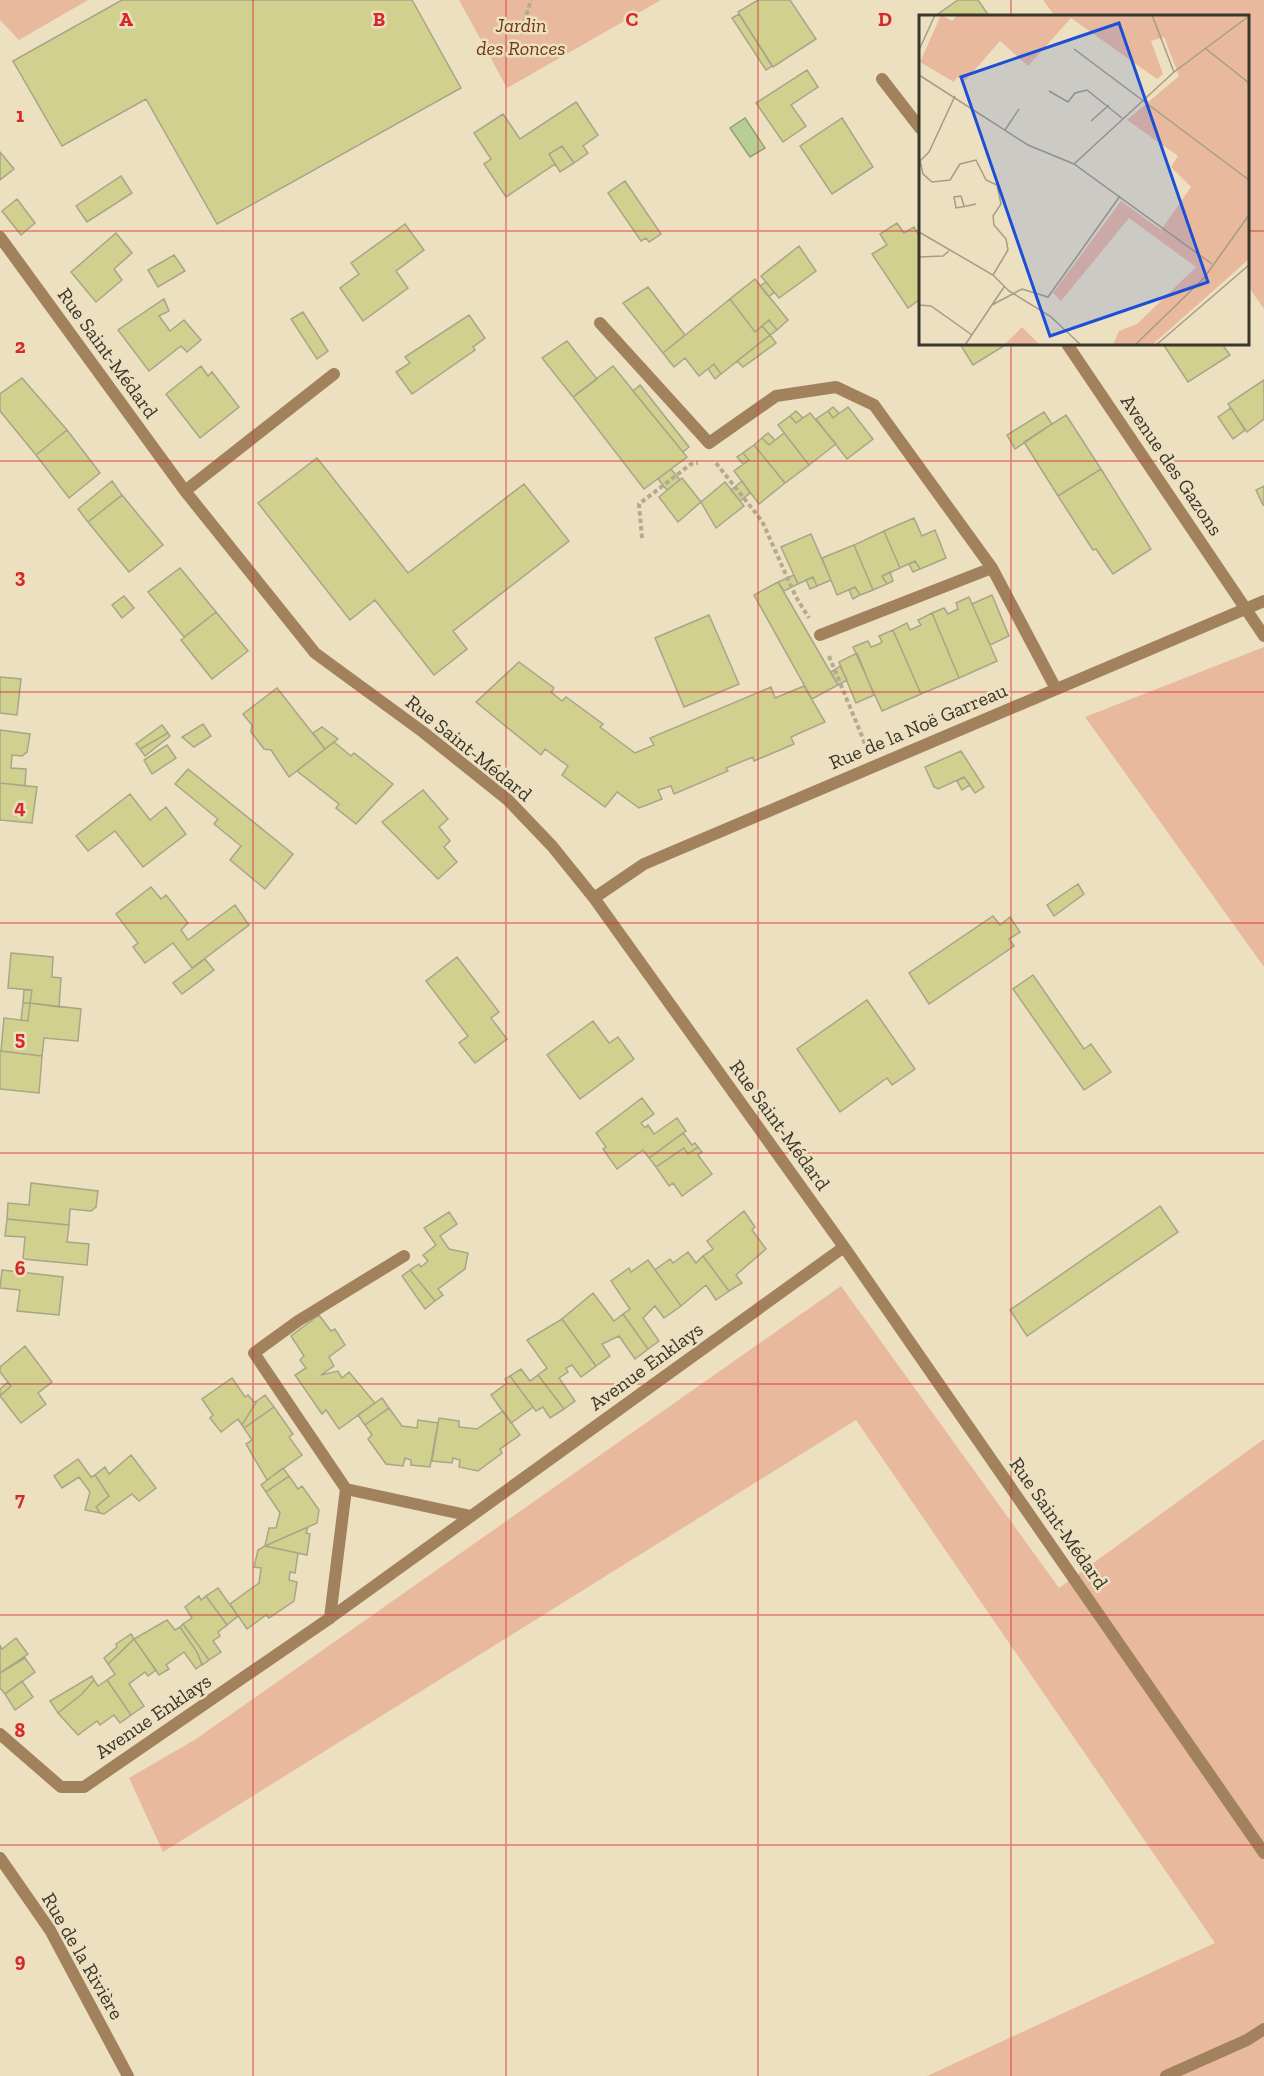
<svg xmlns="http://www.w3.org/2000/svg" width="1264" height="2076" font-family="'Zilla Slab',serif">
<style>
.green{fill:#e9b99e}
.water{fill:#b7cf93;stroke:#92a174;stroke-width:1.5}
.building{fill:#d1d08f;stroke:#a6a688;stroke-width:1.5}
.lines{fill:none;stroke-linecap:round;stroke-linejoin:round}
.path{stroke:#b4aa91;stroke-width:4;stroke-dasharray:4.5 3;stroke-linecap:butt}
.lane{stroke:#a2825d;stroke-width:12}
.street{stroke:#a2825d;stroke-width:12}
.grid{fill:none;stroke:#d62828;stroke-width:1.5;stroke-opacity:0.55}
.labels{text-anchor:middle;stroke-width:5;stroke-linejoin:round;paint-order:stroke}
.park-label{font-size:20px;font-style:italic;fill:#703813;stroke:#ece0c1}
.street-label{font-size:20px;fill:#3b362a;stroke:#ece0c1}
.inset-road{fill:none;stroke:#a59c85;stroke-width:1.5}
.view{fill:#1d4ed8;fill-opacity:0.15;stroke:#1d4ed8;stroke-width:3}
.inset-edge{fill:none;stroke:#3b362a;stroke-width:3}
.grid-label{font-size:20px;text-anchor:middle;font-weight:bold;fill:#d62828;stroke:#ece0c1;stroke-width:5;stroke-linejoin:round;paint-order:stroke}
</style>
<rect width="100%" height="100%" fill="#ece0c1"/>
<path class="green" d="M0,0H88L19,40L0,20Z
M459,0H661L507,88Z
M1043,0H1264V309L1248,286V16H1055Z
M1264,647V967L1085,717Z
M841,1286L1059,1588L1264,1439V2076H927L1215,1943L856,1420L163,1852L129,1778L196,1739Z"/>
<path class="water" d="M745,118L765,148L750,157L730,128Z"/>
<path class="building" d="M122,0H412L461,88L217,224L146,99L62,146L13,61Z
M758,0H790L816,39L773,67L738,12Z
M958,0H978L989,16H935Z
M739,14L772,66L766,70L732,18Z
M807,70L818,87L791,105L806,126L783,142L756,103Z
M576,102L598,135L583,146L588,153L574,163L562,146L549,154L555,164L506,197L484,164L491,159L474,133L503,114L520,139Z
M842,118L873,167L832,194L800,146Z
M562,146L574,163L560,172L549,154Z
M0,152L14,169L0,180Z
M121,176L132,193L87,222L76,206Z
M625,181L661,234L649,242L646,238L641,241L608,193Z
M17,199L35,223L21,235L2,211Z
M897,223L904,233L914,227L920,237V299L908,308L872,254L887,245L880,234Z
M405,224L424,250L396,271L408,288L363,321L340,288L359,274L351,263Z
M116,233L132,253L114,269L122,280L96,302L71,272Z
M799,246L816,271L779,298L761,276Z
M174,255L185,271L158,287L148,270Z
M755,279L788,320L777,330L769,320L755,332L730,299Z
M766,282L774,292L769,297L760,286Z
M648,287L685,335L663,353L623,303Z
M164,299L169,311L159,316L170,331L184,320L201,340L187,352L181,346L149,371L118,330Z
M730,299L755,332L762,326L770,335L721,374L714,364L699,376L685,358L674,367L663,353Z
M303,312L328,351L317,359L291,319Z
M469,315L485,338L473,347L475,350L412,394L396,372L410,363L405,357Z
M769,320L777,330L770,335L762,326Z
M770,335L776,343L743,367L737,361Z
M567,341L597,379L573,397L542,358Z
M960,344H1007L973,365Z
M1163,344H1222L1230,355L1188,382Z
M714,364L721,374L715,379L708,369Z
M201,366L208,376L212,372L239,407L200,438L166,394Z
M613,366L687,457L644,489L573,397Z
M22,378L67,430L36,455L0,411V394Z
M1264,380V419L1247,432L1228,404Z
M640,385L689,447L683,452L633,391Z
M833,407L839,413L833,418L828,411Z
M848,407L873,439L847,459L816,419L828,411L833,418Z
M1231,408L1245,430L1233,439L1218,417Z
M796,411L803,418L796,423L790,416Z
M1044,412L1052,424L1015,449L1007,435Z
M810,413L836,444L809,465L778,425L790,416L796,423Z
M1066,415L1101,469L1058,496L1024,442Z
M67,430L100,473L69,498L36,455Z
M768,433L775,440L769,445L762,438Z
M784,433L809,465L785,483L754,445L762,438L769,445Z
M754,445L785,483L759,504L734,471L749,460L743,453Z
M743,453L749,460L743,464L737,457Z
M317,458L408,573L524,484L569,541L453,631L467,649L434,675L375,600L350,620L258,503Z
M671,469L680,480L667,490L658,479Z
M1101,469L1151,549L1113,574L1096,549L1093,550L1058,496Z
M682,478L701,502L678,522L659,497Z
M112,481L122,495L88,522L78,509Z
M742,481L750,493L740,501L731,490Z
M725,482L744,506L716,528L701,502Z
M1264,486V505H1263L1256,490Z
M122,495L163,545L129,572L88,522Z
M914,518L922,536L935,530L946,558L920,569L915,561L900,568L884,531Z
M884,531L900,568L882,576L887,584L873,590L854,545Z
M811,534L831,580L817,586L813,577L798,584L781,547Z
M854,545L873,590L860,595L855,587L837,595L822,558Z
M915,561L920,569L913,572L909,564Z
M180,568L216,612L184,637L148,592Z
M890,572L893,581L887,584L882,576Z
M794,575L798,584L784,591L778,582Z
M813,577L817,586L810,589L806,580Z
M778,582L838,685L812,699L754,595Z
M855,587L860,595L853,599L849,590Z
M992,595L1009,636L990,645L972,604Z
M124,596L134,608L122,618L112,605Z
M969,597L997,661L959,678L932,613L944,608L948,614L958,609L956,603Z
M216,612L248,651L212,679L181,640Z
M932,613L959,678L921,694L893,630L907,623L910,630L921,625L918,620Z
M709,615L739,684L684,707L655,638Z
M893,630L921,694L882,711L853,647L868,641L871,647L879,644L882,642L879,636Z
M857,653L874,695L856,703L839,662Z
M519,662L554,688L551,692L562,701L566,697L603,724L600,727L635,753L654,745L650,738L771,687L775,698L804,686L825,722L791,737L794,744L754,761L753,757L726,768L728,771L674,794L671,786L658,790L662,799L639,808L617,792L605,807L562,775L568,766L545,749L541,755L476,702Z
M840,666L847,680L838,685L831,672Z
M0,677L21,679L17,715L0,713Z
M277,688L325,749L289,777L271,750L264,749L251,732L252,725L243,714Z
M203,724L211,736L194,747L182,737Z
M162,725L168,733L140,749L136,744Z
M322,727L338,739L325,749L313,733Z
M0,730L30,734L27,752L22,756L12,755L11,768L26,769L25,786L0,783Z
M168,733L170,736L145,756L140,749Z
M334,742L351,756L354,753L393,784L356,824L336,808L339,804L297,771Z
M167,745L176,758L152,774L144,760Z
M961,751L984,787L975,793L964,777L938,789L934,787L925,767Z
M188,769L293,854L265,889L230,860L241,846L214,824L218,819L175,784Z
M964,777L970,785L962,790L957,781Z
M0,783L37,787L32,823L0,820Z
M423,790L448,819L439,827L450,841L444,847L457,862L438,879L382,822Z
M130,794L150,820L166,807L186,834L143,867L115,831L88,851L76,836Z
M1078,884L1084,894L1054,916L1047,905Z
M151,887L161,899L166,895L188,923L181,930L188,940L235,905L249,925L192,968L173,943L145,963L133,947L138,943L116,914Z
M993,916L1000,925L1010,917L1020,932L1009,939L1014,946L929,1004L909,973Z
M11,953L53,957L52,977L61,978L59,1007L30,1003L32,990L8,988Z
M457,957L499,1012L491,1018L507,1039L475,1063L459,1043L468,1036L426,981Z
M205,959L214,970L182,994L173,983Z
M1033,975L1084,1049L1091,1044L1111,1072L1084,1090L1013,989Z
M24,990H32L30,1003H23Z
M867,1000L915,1069L892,1085L887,1078L840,1112L797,1049Z
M23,1003H30L28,1021L21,1020Z
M30,1003L81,1009L78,1041L44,1038L42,1056L1,1051L4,1018L28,1021Z
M593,1021L609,1043L618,1037L634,1059L580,1099L547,1055Z
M0,1051L42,1056L39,1093L0,1089Z
M642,1098L654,1114L641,1123L645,1128L648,1125L654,1134L677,1118L686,1131L649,1158L643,1150L617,1169L603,1149L606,1147L596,1133Z
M683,1133L692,1145L695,1143L698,1147L688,1154L684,1148L656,1167L649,1158Z
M698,1147L702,1152L698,1155L712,1174L682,1196L673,1183L669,1186L656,1167L684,1148L688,1154Z
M31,1183L98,1191L96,1207L91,1211L70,1209L69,1225L7,1219L8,1203L29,1205Z
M1160,1206L1178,1232L1027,1336L1010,1310Z
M744,1211L755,1227L752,1230L766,1249L736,1275L742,1283L729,1291L703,1256L713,1249L707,1241Z
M449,1212L457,1224L440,1236L449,1249L468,1253L465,1269L438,1289L443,1295L435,1301L410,1270L419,1264L421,1267L428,1261L423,1255L436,1245L424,1228Z
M7,1219L69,1225L67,1242L89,1244L87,1265L23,1259L25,1237L5,1236Z
M688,1252L696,1263L703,1256L729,1291L716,1300L706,1285L681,1306L655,1270L670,1259L673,1263Z
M648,1260L681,1306L664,1318L655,1306L643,1318L659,1341L648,1349L623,1314L630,1309L611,1281L629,1268L631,1272Z
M2,1270L63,1277L59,1315L17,1311L20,1290L0,1288Z
M410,1270L435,1301L425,1309L402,1276Z
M593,1293L614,1321L623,1314L648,1349L635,1359L619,1336L602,1344L610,1356L596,1366L562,1319Z
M319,1315L331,1331L335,1329L345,1345L329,1357L334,1366L321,1375L338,1371L342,1378L349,1372L375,1403L339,1429L326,1410L322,1414L295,1375L306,1368L300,1360L304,1356L291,1336Z
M562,1319L596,1366L581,1377L572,1365L566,1368L568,1372L559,1378L575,1401L564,1409L538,1375L547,1368L527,1340Z
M25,1346L52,1382L38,1393L46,1404L21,1423L0,1396L11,1386L0,1372V1367Z
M521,1369L530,1381L538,1375L564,1409L550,1418L543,1407L536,1411L510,1376Z
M510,1376L533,1407L511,1423L491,1395L507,1383L505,1379Z
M232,1378L245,1397L248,1395L254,1402L257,1401L242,1425L238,1419L221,1432L210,1418L213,1415L202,1399Z
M8,1382L11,1386L0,1396V1389Z
M265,1395L274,1407L244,1428L242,1425L257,1401Z
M382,1398L389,1408L365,1425L358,1415Z
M274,1407L293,1434L289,1437L302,1455L267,1480L246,1444L252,1440L244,1428Z
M389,1408L402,1426L417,1428L418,1420L438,1423L430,1467L411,1465V1460L405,1458L403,1466L386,1464L368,1439L372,1435L365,1425Z
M503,1411L520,1435L500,1449L502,1453L478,1471L459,1467L460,1460L453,1458L452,1463L432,1461L439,1418L459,1421V1427L477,1429Z
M131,1455L156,1488L139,1501L132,1494L104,1514L100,1513L96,1507L109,1496L95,1475L105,1467L109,1474Z
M78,1459L91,1477L95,1475L109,1496L96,1507L100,1513L85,1510L90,1492L79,1477L62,1488L54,1476Z
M283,1468L289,1476L266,1492L261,1485Z
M289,1476L298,1489L302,1486L319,1510L317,1523L265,1546L269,1528H276L280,1513L266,1492Z
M308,1527L306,1533L310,1534L307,1555L265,1546Z
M265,1546L298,1553L295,1573L290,1572L289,1580L297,1582L294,1601L269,1618L266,1615L247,1629L230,1604L259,1583L261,1568L254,1567L258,1550Z
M218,1588L238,1616L227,1625L206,1596Z
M199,1596L201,1600L206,1596L227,1625L218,1632L220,1636L213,1641L221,1652L209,1660L183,1624L192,1618L185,1607Z
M167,1620L175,1630L180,1627L197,1652L202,1664L196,1669L184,1652L166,1665L169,1669L159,1675L134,1639Z
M183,1624L209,1660L202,1665L197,1652L180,1627Z
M131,1634L134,1639L108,1664L104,1658L117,1647L116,1644Z
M16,1638L28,1654L0,1673V1645L2,1649Z
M134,1639L156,1670L148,1676L145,1672L129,1684L144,1706L131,1715L107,1680L115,1674L108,1664Z
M25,1658L35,1672L5,1694L0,1688V1673Z
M92,1676L94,1680L82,1694L58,1713L50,1701Z
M94,1680L98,1686L107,1680L131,1715L120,1723L114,1715L100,1725L97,1721L78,1735L58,1713L82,1694Z
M22,1681L33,1697L15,1710L5,1694Z"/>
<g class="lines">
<path class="path" d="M522,29L531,0
M716,463L762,521L796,597L809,618
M642,538L639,504L691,464L698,463
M829,656L866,746"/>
<path class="lane" d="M404,1256L298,1321L254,1353L346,1489L471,1516
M330,1618L346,1489"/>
<path class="street" d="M882,79L920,128
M0,237L185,491L315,653L423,732L508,800L552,846L594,898L844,1247L1264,1853
M600,323L709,443L776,396L836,387L874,405L992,568L1056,689
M1067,344L1264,636
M185,491L334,374
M820,635L992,568
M594,898L644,864L1264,601
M0,1734L61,1787H84L330,1618L844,1247
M0,1858L50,1930L128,2076
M1166,2076L1247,2040L1264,2029"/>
</g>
<path class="grid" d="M253,0V2076M506,0V2076M758,0V2076M1011,0V16M0,231H920M1248,231H1264M1011,344V2076M0,461H1264M0,692H1264M0,923H1264M0,1153H1264M0,1384H1264M0,1615H1264M0,1845H1264"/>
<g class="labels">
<g class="park-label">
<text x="521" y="32">Jardin<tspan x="521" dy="23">des Ronces</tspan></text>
</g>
<g class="street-label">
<text transform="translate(108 353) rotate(54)" y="7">Rue Saint-Médard</text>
<text transform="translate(1172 465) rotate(56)" y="7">Avenue des Gazons</text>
<text transform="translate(918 726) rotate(-23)" y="7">Rue de la Noë Garreau</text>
<text transform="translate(469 748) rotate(39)" y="7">Rue Saint-Médard</text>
<text transform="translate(780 1125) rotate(54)" y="7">Rue Saint-Médard</text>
<text transform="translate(646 1366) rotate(-36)" y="7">Avenue Enklays</text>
<text transform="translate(1059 1523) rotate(55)" y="7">Rue Saint-Médard</text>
<text transform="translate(153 1716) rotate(-34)" y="7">Avenue Enklays</text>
<text transform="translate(83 1956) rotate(60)" y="7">Rue de la Rivière</text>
</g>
</g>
<g transform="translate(919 15)">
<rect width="330" height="330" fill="#ece0c1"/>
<path d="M22,0L33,6L38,0H330V244L233,330H194L200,316L218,309L277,252L210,203L142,286L134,278L202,186L242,215L272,172L252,152L259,141L208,105L260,61L245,22L232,26L244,59L238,64L152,3L109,51L81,26L46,66L38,62L35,67L1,47ZM103,312L121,330H85Z" fill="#e9b99e"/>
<path class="inset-road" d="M233,0L255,57M286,33L330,68M155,34L330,165M0,35L16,0M0,60L109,130L155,149L293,249M130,76L149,87L156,78L168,75L203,103M36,81L10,137L1,146L4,159L13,167L31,165L41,149L57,145L67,165L78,170L82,189L74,201L75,210L87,224L89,235L74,260M172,106L190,90M86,115L100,94M155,149L255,57L330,1M45,191L42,181L35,182L37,193L48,191L57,189M0,217L74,260L90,276L131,301L162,330M0,242L24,241L30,236M0,290L12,291L53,320M73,290L103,274L129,282L201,181M46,330L85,272M216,330L285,263L330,200M237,330L330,250"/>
<path class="view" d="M200,8L289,267L131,321L42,62Z"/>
<rect width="330" height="330" class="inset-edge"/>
</g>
<g class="grid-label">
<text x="126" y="26">A</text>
<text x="379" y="26">B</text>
<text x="632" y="26">C</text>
<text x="885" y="26">D</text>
<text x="20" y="122">1</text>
<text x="20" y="353">2</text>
<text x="20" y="583">3</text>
<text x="20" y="814">4</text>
<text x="20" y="1045">5</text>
<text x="20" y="1275">6</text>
<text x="20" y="1506">7</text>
<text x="20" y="1737">8</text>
<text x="20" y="1967">9</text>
</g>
</svg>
